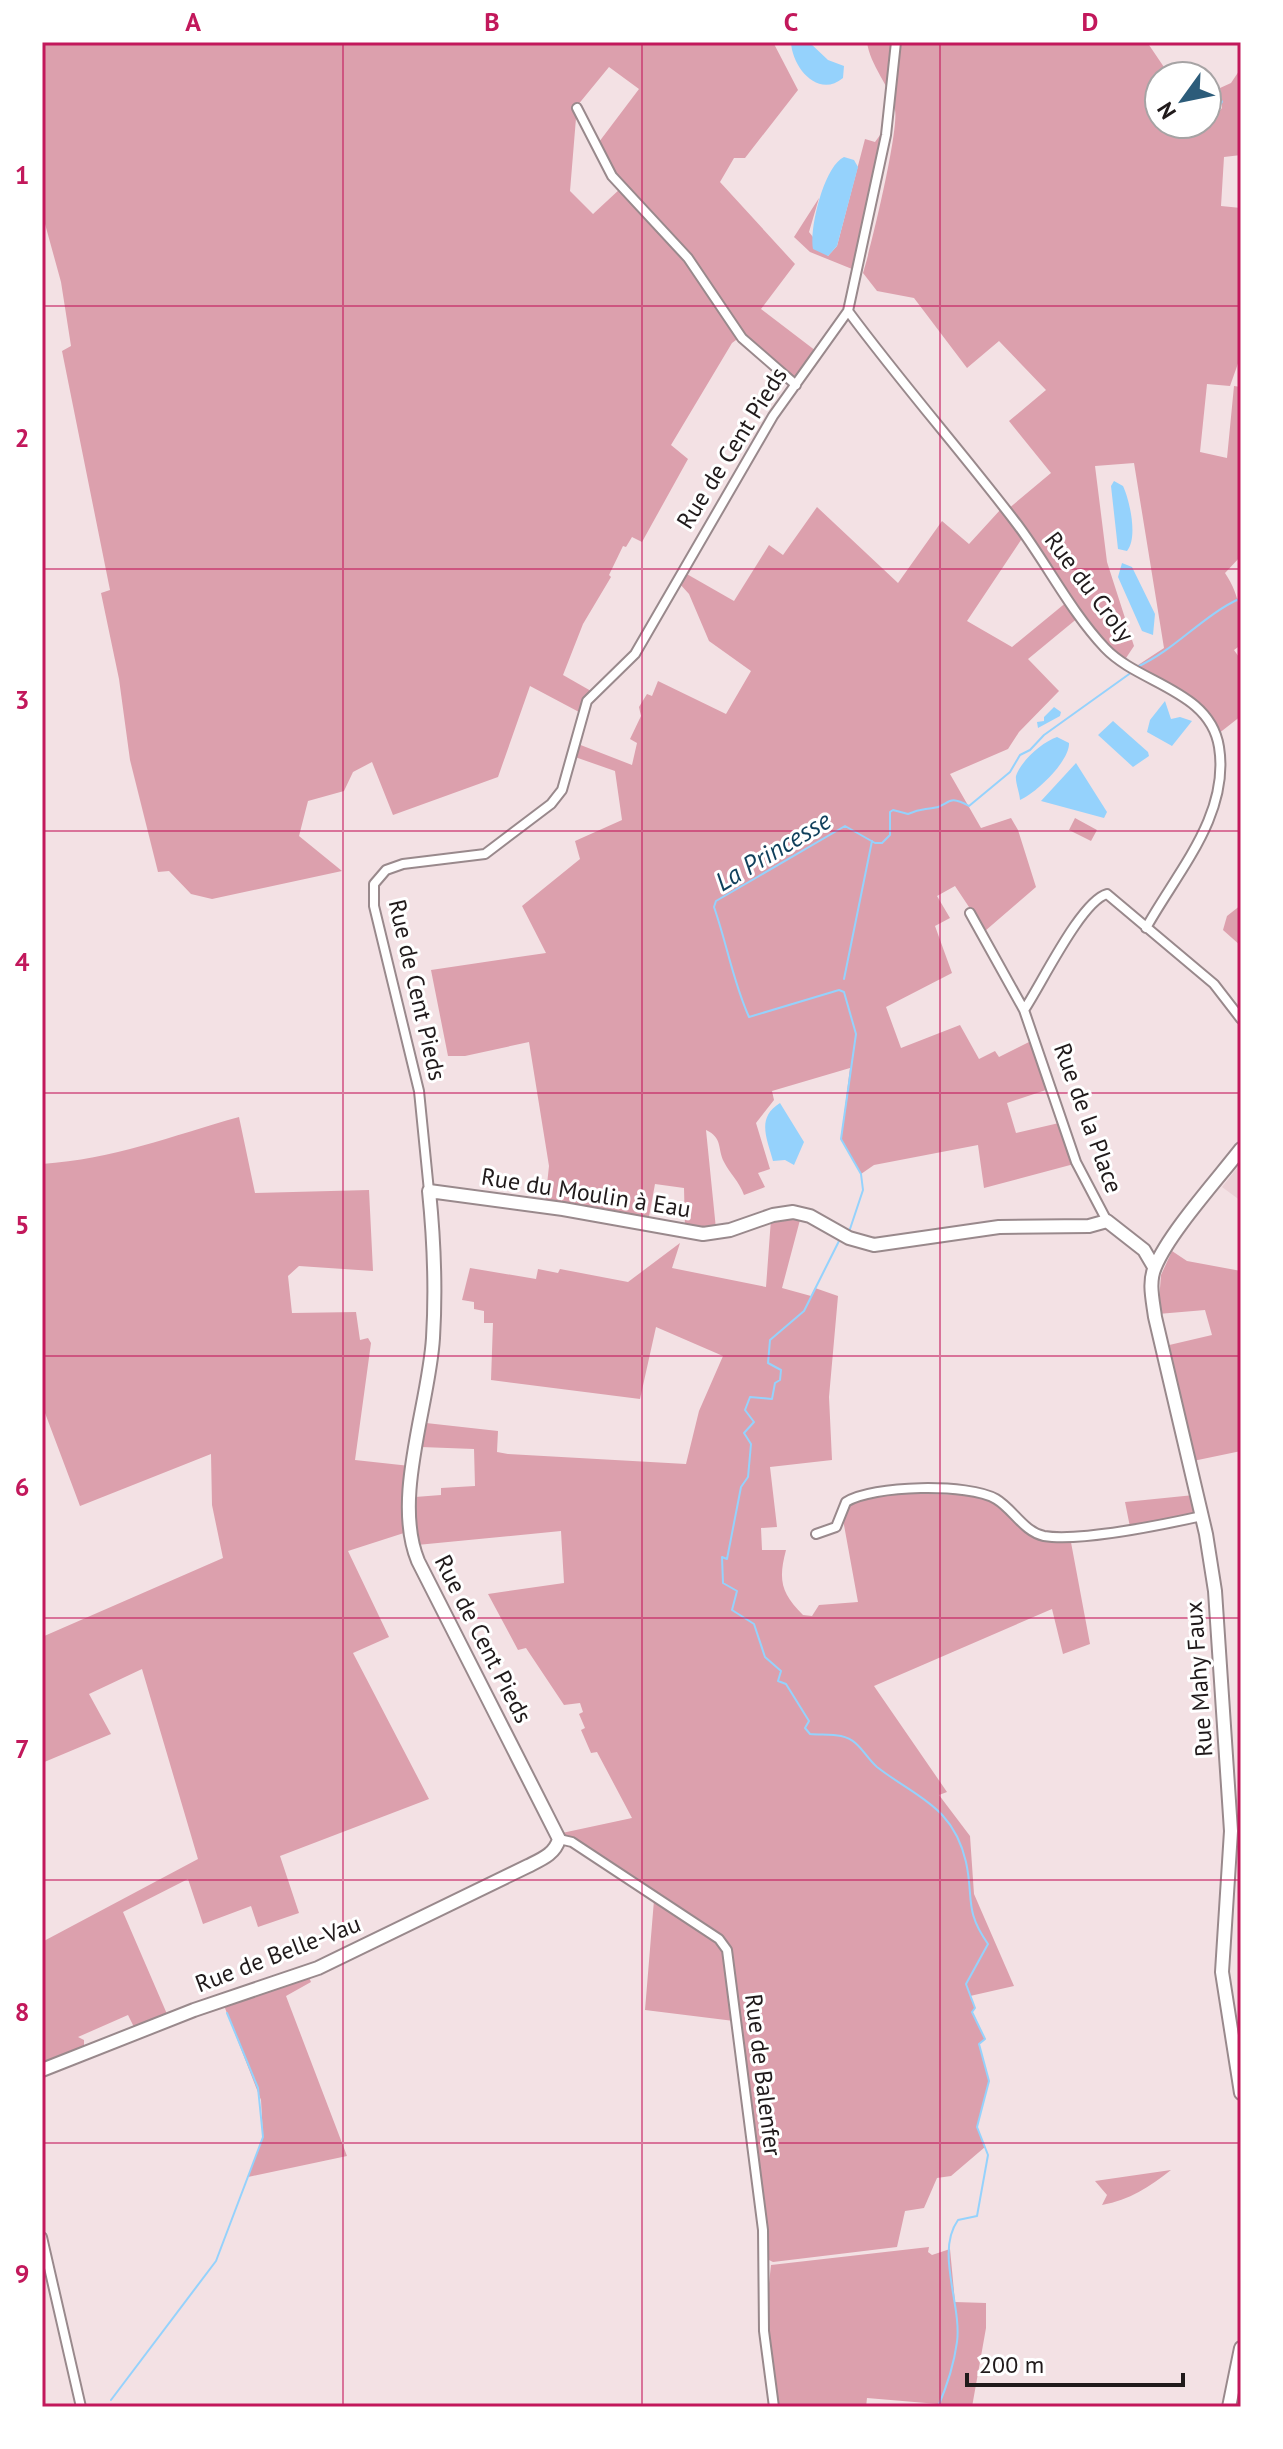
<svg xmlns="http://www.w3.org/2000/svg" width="1283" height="2449" font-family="'PT Sans',sans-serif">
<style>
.built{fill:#ebd1d6}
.green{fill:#dca0ad}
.water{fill:#95d2fc}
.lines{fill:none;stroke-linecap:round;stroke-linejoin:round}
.stream{stroke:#95d2fc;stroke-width:2}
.street-casing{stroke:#99898c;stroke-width:12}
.secondary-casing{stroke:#99898c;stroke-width:16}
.street{stroke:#fff;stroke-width:8}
.secondary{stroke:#fff;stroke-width:12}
.grid{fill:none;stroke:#c2185b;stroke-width:2;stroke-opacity:0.55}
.labels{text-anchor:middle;stroke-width:6;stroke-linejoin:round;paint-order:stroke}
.street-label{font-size:24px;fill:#201a1b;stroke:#fff}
.water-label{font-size:26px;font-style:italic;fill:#0f3f5b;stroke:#fff}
.neatline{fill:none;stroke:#c2185b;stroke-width:3}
.grid-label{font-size:26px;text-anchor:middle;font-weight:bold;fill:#c2185b}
</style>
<rect width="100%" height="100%" fill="#f3e1e4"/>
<path class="built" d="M1241,1163V1201L1222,1187Z"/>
<path class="green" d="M42,42H773L798,90L745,158H734L720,182L795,264L761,309L816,351L794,380L746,340L694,265L612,172L599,142L639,89L609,67L577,106L570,191L593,214L621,188L675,246L740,337L732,343L671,445L688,459L642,542L632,537L626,547L623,546L609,575L611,577L583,624L563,675L591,691L579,712L530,686L498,777L393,815L372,762L353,772L344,791L308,801L299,836L342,871L212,899L191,894L169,871L158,872L130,760L119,679L101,593L110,590L62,351L71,346L61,282L42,213Z
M867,42H1147L1170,76H1159V124H1207V109L1215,116L1222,108L1220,88L1231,83L1241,68V155L1224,157L1221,206L1241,208V355L1230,386L1207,384L1200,452L1227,458L1234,386L1241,387V556L1225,573C1241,597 1241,616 1241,645L1234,650L1241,660V716L1218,734L1208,715L1135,667L1164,648L1134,463L1095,466L1107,562L1134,646L1124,661L1105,644L1008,509L1051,473L1009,421L1046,390L999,341L967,368L914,298L877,291L863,273C871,248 899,131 895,110C890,85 870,66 867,42Z
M883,131L857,271L810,252L794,237L819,198L809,232L828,256L837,246L865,139L875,142Z
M817,507L898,583L942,521L969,544L1001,509L1023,537L967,621L1012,647L1068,601L1079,617L1028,659L1059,691L1019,732L1008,749L950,774L981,828L1011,818L1018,830L1036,887L985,931L955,886L937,896L950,918L935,926L952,973L886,1007L901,1048L960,1025L979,1059L995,1051L999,1057L1033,1040L1049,1089L1007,1103L1016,1133L1059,1123L1074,1164L984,1188L978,1145L874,1165L861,1174L841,1139L850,1068L772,1091L774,1100L756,1123L770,1169L758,1173L765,1187L744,1195C739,1181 730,1174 724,1162C717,1148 723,1138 706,1130L716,1229L685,1228L684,1188L655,1184L648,1222L545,1203L549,1166L529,1042L465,1056H448L431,970L546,953L522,906L580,859L575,841L622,820L615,771L575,757L578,744L632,765L637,743L630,739L641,716L639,707L647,694L652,696L658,681L726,714L751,671L709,641L689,594L679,583L685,573L734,601L769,545L783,555Z
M1075,818L1097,830L1091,841L1069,830Z
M1241,905V946L1223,930L1227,916Z
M239,1117L255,1193L369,1190L373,1271L299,1266L288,1276L292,1313L356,1312L360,1340L368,1338L371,1343L355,1460L410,1466L407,1532L348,1551L389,1637L353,1653L429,1799L280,1856L299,1913L258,1927L251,1906L203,1924L188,1879L123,1912L167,2014L134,2027L128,2015L78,2037L84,2040V2048L42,2065V1942L198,1859L142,1669L89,1694L111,1734L42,1763V1637L223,1558L212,1505L211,1454L80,1506L42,1405V1164C114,1159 171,1136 239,1117Z
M793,1217L800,1220L782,1288L811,1296L815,1288L838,1296L829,1397L832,1460L770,1467L777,1527L761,1528L762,1550H786C778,1580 781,1593 803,1615L812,1616L819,1605L858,1602L842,1514L848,1503L883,1493L977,1495L1000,1504L1028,1531L1070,1537L1090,1644L1063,1654L1052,1609L874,1686L947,1792L939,1795L970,1836L974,1894L1014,1986L970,1996L975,2008L972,2012L985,2039L979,2044L989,2081L977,2127L985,2147L951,2176L937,2178L924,2208L905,2211L897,2247L773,2262L769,2260L729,1944L562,1833L632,1818L597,1752L591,1753L581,1730L585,1728L579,1714L583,1712L580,1703L564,1705L526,1648L518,1650L488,1594L564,1583L561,1531L417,1545L415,1497L441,1495V1488L475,1486L474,1449L421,1447L426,1423L498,1431L497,1452L508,1454L686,1464L699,1411L723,1356L656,1327L640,1399L491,1380L493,1323H484V1311L474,1309V1302L462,1300L470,1268L536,1279L538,1269L558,1273L560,1269L628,1282L680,1243L672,1268L766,1287L771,1219Z
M1172,1251L1187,1261L1241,1271V1451L1193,1461L1165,1346L1212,1335L1205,1310L1158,1314L1161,1275Z
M1194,1495L1197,1510L1194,1515L1130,1527L1125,1502Z
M654,1900L716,1941L725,1953L734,2021L645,2010Z
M308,1975L311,1982L286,1996L347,2156L248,2177L263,2136L261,2100L223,2003Z
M1171,2170C1149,2187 1130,2200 1102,2205L1107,2195L1095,2181Z
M929,2247L928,2252L932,2255L950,2249L955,2302L986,2303V2328L972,2407H938V2404L867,2398L866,2407H776L766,2311L771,2265Z"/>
<path class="water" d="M791,42H809L828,60L844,66L843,78C818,99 792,67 791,42Z
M1216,85L1223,102L1218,110L1209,104V88Z
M844,157L854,160L858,167L837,246L828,256L813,249C809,229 824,166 844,157Z
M1114,481L1123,486C1130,501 1138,538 1127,551L1118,549L1111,486Z
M1122,563L1132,567L1155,614L1153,635L1142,631L1118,577Z
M1165,701L1171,719L1180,717L1192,721L1172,746L1147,732L1150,720Z
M1054,707L1061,712L1060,716L1038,728L1037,722L1044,721V717Z
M1113,721L1148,752L1149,756L1133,767L1098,735Z
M1057,737L1069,743C1070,761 1035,794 1020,800C1020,794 1015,782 1016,776C1021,761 1042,742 1057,737Z
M1076,763L1107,812L1104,818L1041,801Z
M780,1103L804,1142L794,1165L785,1160L773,1161C767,1138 756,1118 780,1103Z"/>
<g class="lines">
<path class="stream" d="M1137,667C1175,650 1203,615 1241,598
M844,979L872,841
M850,1229L863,1190L861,1174L841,1139L856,1034L844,992L839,990L749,1017C733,982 727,944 714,907L716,901L845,826L875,843H882L890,835V812L893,810L908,814C920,809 921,810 933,808C950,806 946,793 969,806L1010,772L1020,755L1030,750L1044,735L1132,672
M840,1239L804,1311L770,1340L768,1363L781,1370L780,1380L775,1383L772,1399L750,1397L745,1410L754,1422L744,1433L751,1444L748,1477L741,1487L727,1559L722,1557L723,1583L737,1591L732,1610L754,1624L765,1657L781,1671L778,1681L786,1684L809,1721L805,1728L810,1734C820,1735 831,1734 841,1736C860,1740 864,1756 877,1767C917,1798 953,1806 966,1862C974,1899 964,1910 988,1944L966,1984L975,2008L972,2012L985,2039L979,2044L989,2081L977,2127L988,2155L977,2216L958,2220C935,2252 962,2305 957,2342C954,2364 947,2386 938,2407
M111,2400L216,2261L263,2137L258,2088L227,2013"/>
<g class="street-casing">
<path id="street" d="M577,108L612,176L688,258L742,338L796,385
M848,311C902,384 962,452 1017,524C1047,564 1071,612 1105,648C1139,684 1210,690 1219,747C1230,815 1177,872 1146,928
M970,913L1024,1010L1076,1162L1107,1221
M1024,1010C1041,985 1081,901 1107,894L1214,984L1241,1019
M429,1191L419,1091L374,906V884L386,870L403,864L485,854L551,804L562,790L587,701L635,654L773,416L848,311L886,135L896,42
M816,1534L836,1527L846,1502C872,1485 969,1483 996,1499C1013,1509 1024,1532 1044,1536C1079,1542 1166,1524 1202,1516
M559,1839L572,1842L719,1939L727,1950L763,2230L764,2331L774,2407
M42,2237L81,2407"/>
</g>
<g class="secondary-casing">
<path id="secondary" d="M1241,1149C1217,1180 1169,1233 1155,1267C1148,1282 1153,1301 1155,1317L1206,1534L1215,1591L1231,1831L1222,1972L1241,2093
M42,2070L194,2010L318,1968L528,1866C542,1859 555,1854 559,1839L418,1561C392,1498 429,1405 433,1338C436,1289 434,1240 429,1191L563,1209L703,1234L730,1230L773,1215L793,1212L810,1216L849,1238L874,1245L999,1227L1089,1226L1107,1221L1144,1250L1154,1267
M1229,2407L1241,2348"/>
</g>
<use href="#street" class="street"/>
<use href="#secondary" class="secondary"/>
</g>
<path class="grid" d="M343,42V2407M642,42V2407M940,42V2407M42,306H1241M42,569H1241M42,831H1241M42,1093H1241M42,1356H1241M42,1618H1241M42,1880H1241M42,2143H1241"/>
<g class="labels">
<g class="street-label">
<text transform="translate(732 448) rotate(-58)" y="8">Rue de Cent Pieds</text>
<text transform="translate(1089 587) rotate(53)" y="8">Rue du Croly</text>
<text transform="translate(417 990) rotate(77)" y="8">Rue de Cent Pieds</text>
<text transform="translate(1088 1118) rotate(70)" y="8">Rue de la Place</text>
<text transform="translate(586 1193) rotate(9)" y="8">Rue du Moulin à Eau</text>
<text transform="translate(483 1639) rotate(63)" y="8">Rue de Cent Pieds</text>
<text transform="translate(1199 1679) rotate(-94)" y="8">Rue Mahy Faux</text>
<text transform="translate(278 1954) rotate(-21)" y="8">Rue de Belle-Vau</text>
<text transform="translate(763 2075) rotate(83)" y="8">Rue de Balenfer</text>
</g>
<g class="water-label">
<text transform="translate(773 851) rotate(-31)" y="9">La Princesse</text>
</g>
</g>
<rect width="1283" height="2449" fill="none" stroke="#ffffff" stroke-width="88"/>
<g transform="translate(1183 100) rotate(237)"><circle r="38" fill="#ffffff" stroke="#a6a3a4" stroke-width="2"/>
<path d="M0-6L14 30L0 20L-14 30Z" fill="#2c5c7a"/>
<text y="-12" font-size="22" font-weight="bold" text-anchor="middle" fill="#201a1b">N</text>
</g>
<path d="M967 2373v12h216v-12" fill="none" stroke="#201a1b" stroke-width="4"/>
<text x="979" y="2373" font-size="24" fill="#201a1b" stroke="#ffffff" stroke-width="6" paint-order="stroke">200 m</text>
<rect x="44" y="44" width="1195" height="2361" class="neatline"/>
<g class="grid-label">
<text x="193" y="31">A</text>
<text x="492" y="31">B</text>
<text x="791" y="31">C</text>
<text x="1090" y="31">D</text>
<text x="22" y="184">1</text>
<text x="22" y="447">2</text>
<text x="22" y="709">3</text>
<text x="22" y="971">4</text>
<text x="22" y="1234">5</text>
<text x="22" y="1496">6</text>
<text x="22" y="1758">7</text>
<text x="22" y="2021">8</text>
<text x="22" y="2283">9</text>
</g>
</svg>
